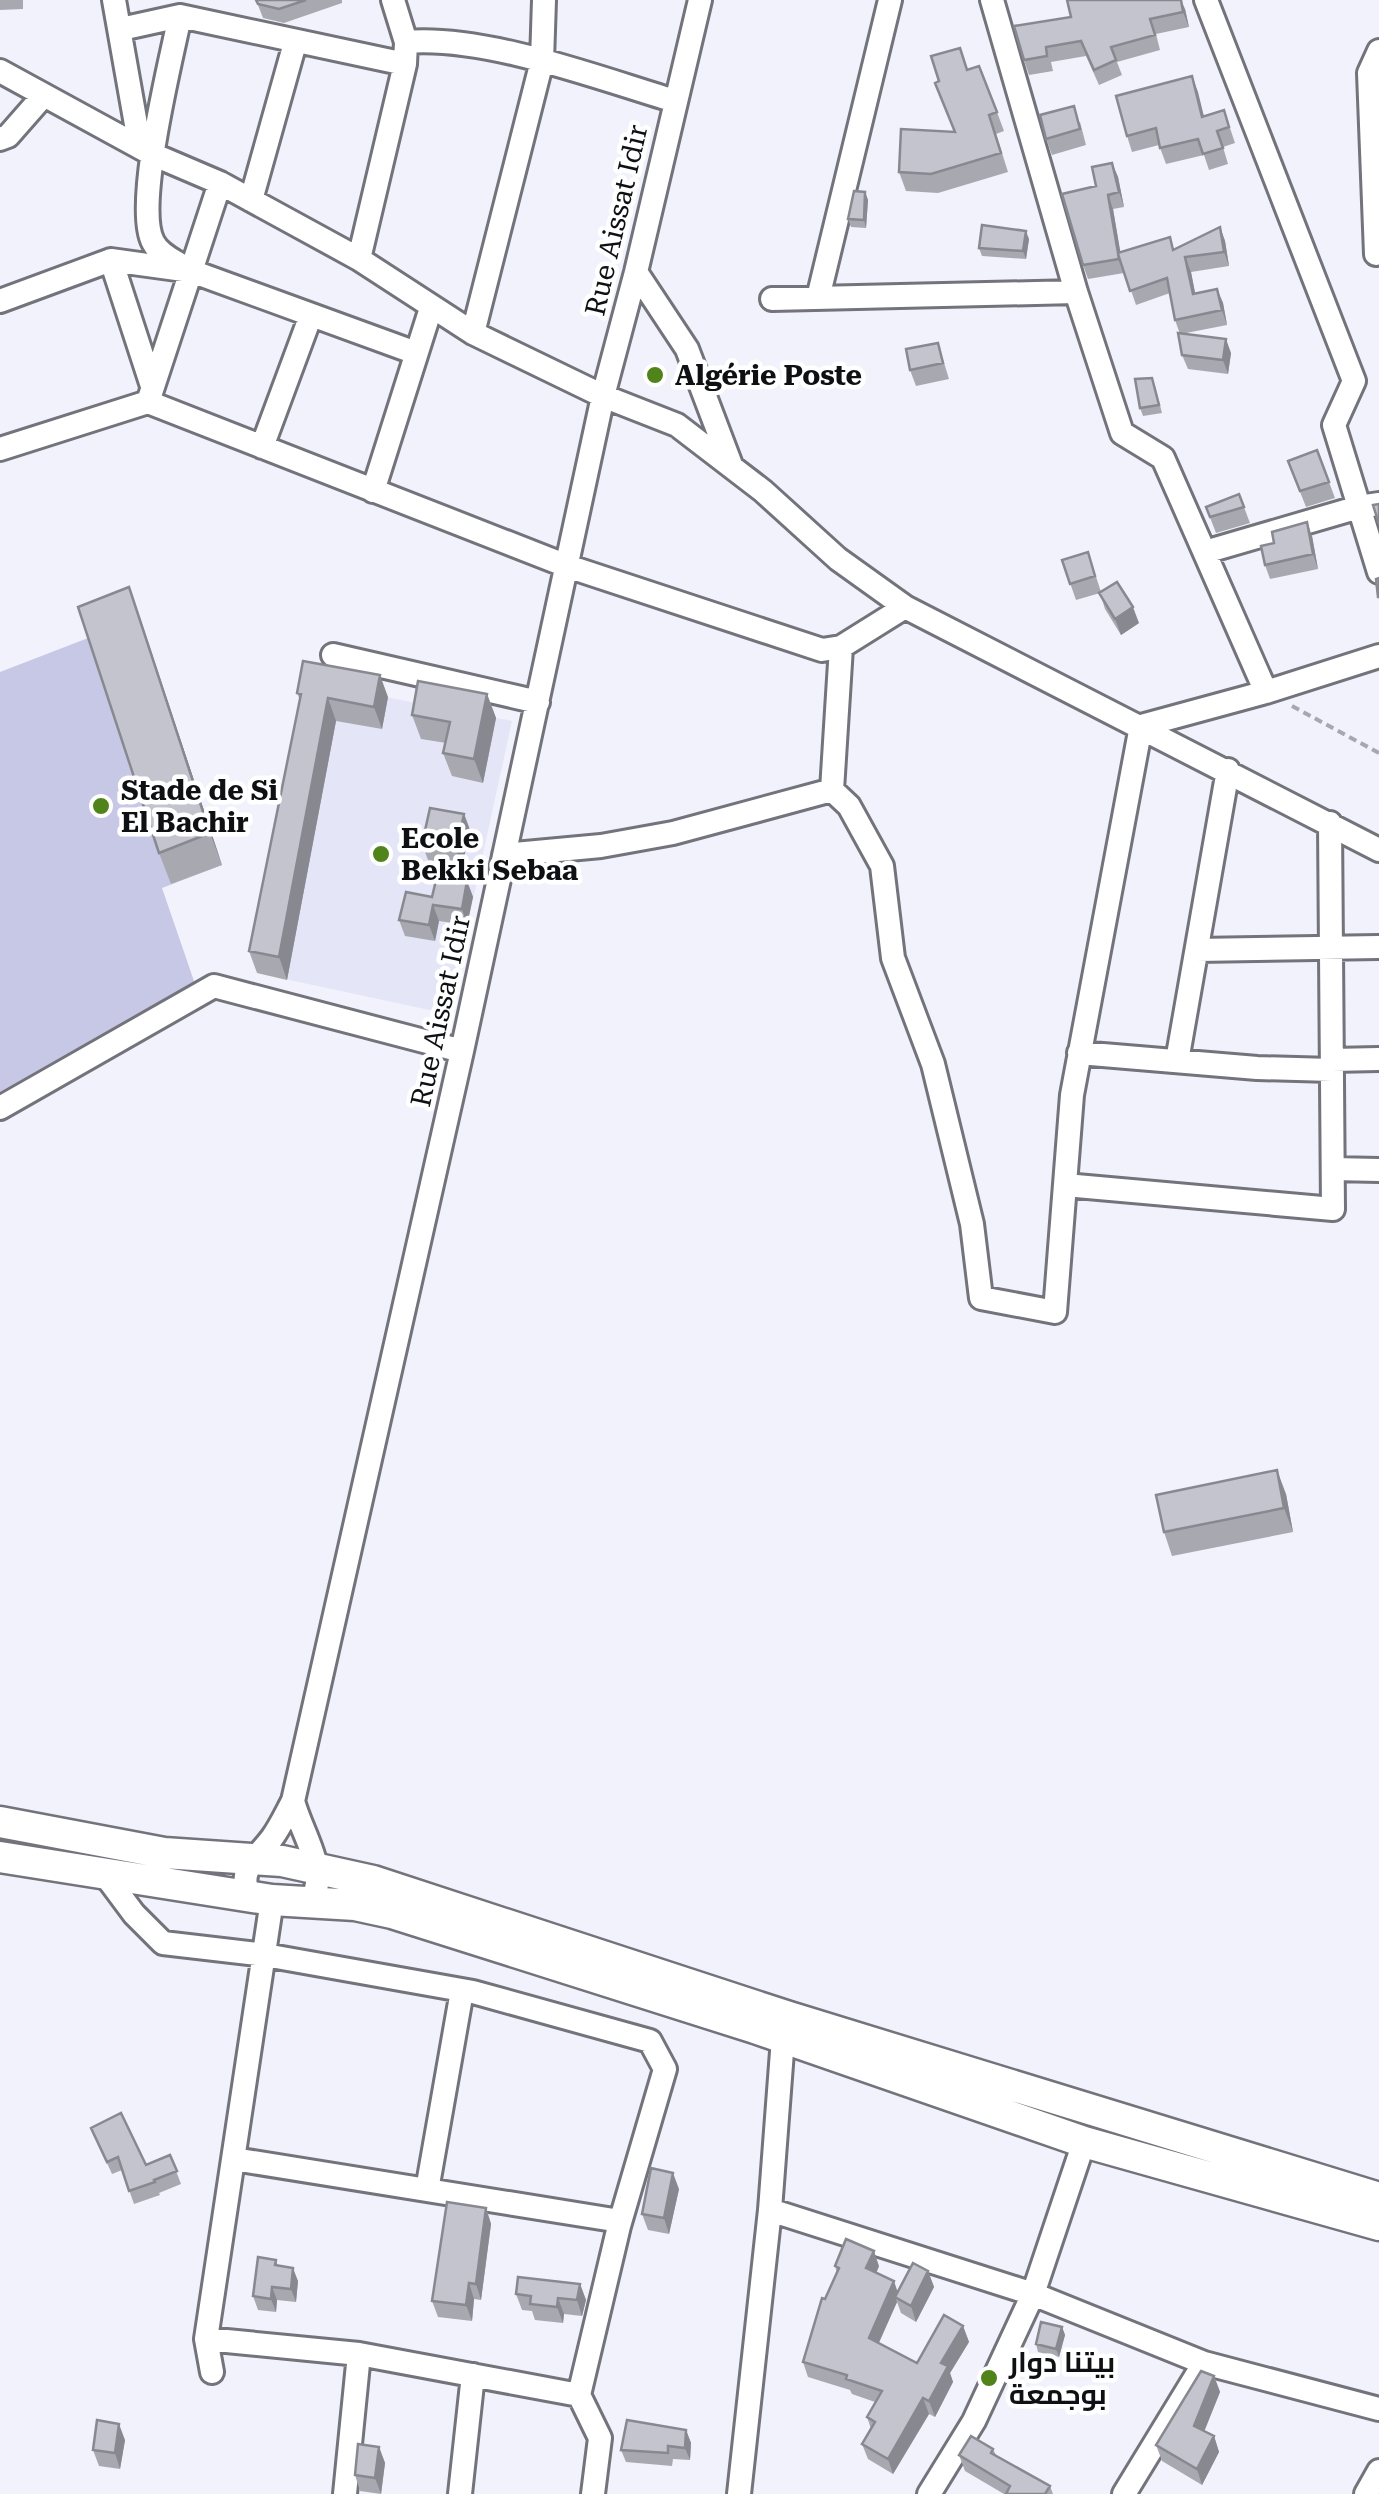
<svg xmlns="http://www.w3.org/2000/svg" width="1379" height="2494" font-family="'Roboto Serif',Cairo,serif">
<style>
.built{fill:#e4e6f7}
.green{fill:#c7c8e5}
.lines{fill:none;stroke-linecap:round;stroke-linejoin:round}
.minor-casing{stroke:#72737b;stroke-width:28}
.major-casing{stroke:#72737b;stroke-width:35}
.path{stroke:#a6a7af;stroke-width:4;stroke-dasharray:8 5;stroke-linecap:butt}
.minor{stroke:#fff;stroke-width:22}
.major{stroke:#fff;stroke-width:30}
.wall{fill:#a8a9b0}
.shaded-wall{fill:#888990}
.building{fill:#c3c4cd;stroke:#888990;stroke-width:2.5}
.poi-dot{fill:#508319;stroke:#fff;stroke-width:4}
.labels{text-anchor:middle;stroke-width:9;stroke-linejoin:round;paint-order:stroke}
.street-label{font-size:28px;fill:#0f1013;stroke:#fff}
.poi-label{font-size:28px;font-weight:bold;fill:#0f1013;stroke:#fff;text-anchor:start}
</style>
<rect width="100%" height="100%" fill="#f1f2fc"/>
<path class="built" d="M311,683L512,721L448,1014L257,973Z"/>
<path class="green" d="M140,618L222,865L162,888L195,984L186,996L0,1099V672Z"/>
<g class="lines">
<g class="minor-casing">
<path id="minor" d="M114,0L140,147
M992,0L1076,292L1122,433L1163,458L1266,692
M1206,0L1354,381L1334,425L1379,572
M180,16C171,60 134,206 153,242C159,254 173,260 184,267
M121,29L180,16L405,64
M406,42C485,35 598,78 675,101
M0,71L152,154L220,183L359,259L473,333L603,396L677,425L763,491L838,559L905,607L1379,850
M0,139L8,136L44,95
M251,200L295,43
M1376,254L1369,73L1379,51
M359,259L405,64L406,42L393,0
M111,260L152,386
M636,272L687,349L731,465
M818,298L890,0
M772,299L1076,292
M0,301L111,260L191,271L416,353
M473,333L542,61L544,0
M148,402L220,183
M262,447L311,315
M0,449L148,402L567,566L822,650L841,647L905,607
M373,491L431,308
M1205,552L1359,507L1379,504
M333,655L538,702
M832,790L849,806L882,866L893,958L933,1064L972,1224L981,1298L1055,1312L1072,1095L1141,726L1266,692L1379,656
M504,855L601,846L673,833L832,790L841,647
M1197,950L1379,947
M1079,1053L1257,1068L1332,1070
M1332,1060L1379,1059
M1177,1061L1228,770
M0,1108L214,986L462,1051
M1333,1169L1379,1170
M1065,1185L1333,1209L1330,823
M293,1801C301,1833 331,1873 310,1902
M105,1875L134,1914L163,1943L265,1955L473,1992L650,2041L665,2069L619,2226L579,2395L600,2438L593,2494
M249,1896C237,1870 257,1858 272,1838C280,1827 286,1814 293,1801L462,1051L603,396L636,272L700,0
M234,2159L620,2221
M427,2190L462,1991
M770,2210L1033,2294L1204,2363L1379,2409
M206,2339L359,2354L579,2395
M212,2372L206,2339L272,1900
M345,2494L359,2354
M460,2494L473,2375
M739,2494L770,2210L784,2025
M929,2494L974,2421L1033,2294L1084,2142
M1124,2494L1204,2363
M1366,2494L1379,2471"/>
</g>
<g class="major-casing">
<path id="major" d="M0,1822L164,1853L282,1861L373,1881L789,2017L1379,2198
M0,1857L272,1900L355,1905L392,1913L755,2028L1084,2142L1379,2225"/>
</g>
<path class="path" d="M1292,706L1379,753"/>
<use href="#minor" class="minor"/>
<use href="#major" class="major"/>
</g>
<path class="wall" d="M0,0H23V9L0,10Z
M256,0H342V3L284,23L263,18Z
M1185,9L1189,27L1156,34L1160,50L1117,62L1122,75L1099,85L1086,56L1051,62L1053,71L1029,75L1024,60L1071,17Z
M968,70L997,112L1004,131L996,134L1008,172L938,193L906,191L899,172L954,132Z
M1192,76L1204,117L1224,110L1235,143L1223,147L1228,164L1209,170L1204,155L1166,164L1159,145L1132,152L1127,136Z
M1080,122L1086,145L1052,155L1046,139Z
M1112,163L1118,177L1124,207L1113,209L1120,252L1174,249L1220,227L1225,241L1229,266L1191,272L1195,293L1217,289L1223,303L1227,325L1181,334L1231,353L1228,374L1188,369L1182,355L1180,334L1175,320L1170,293L1136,305L1124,270V273L1088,279L1083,265L1096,186Z
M865,192L868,200L866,228L851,227L848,219Z
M1029,239L1026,259L982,256L979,248Z
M938,343L949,379L916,386L910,370Z
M1155,386L1162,413L1143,416L1140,408Z
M1317,450L1335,498L1306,507L1288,461Z
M1239,494L1250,523L1216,533L1206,507Z
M1312,536L1318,569L1270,579L1265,565Z
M1088,552L1101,592L1139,623L1121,635L1105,609L1100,593L1076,600L1062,560Z
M140,618L222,865L171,884L159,853Z
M297,693L388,697L382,729L336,721L287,980L257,973L249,951L300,700Z
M487,694L496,718L483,783L452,776L443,753L446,743L421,739L412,715Z
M464,814L470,830L462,867L428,860L422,844Z
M467,881L473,897L467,925L439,921L435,941L405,936L399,920L432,897Z
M1286,1494L1293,1532L1172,1556L1164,1532Z
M91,2128L146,2165L170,2155L181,2184L159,2193L160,2195L134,2204L122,2170L112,2174Z
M679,2189L669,2234L648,2230L642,2214Z
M486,2208L491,2224L481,2300L474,2299L472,2321L438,2317L432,2301Z
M276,2260L278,2266L298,2281L296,2302L277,2300L276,2312L258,2310L253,2296Z
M835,2266H879L876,2273L898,2292L928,2271L934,2287L916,2322L901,2313L897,2302L879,2343L917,2363L963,2326L969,2342L950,2373L953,2382L935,2417L929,2414L893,2474L868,2459L862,2444L871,2429L867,2417L875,2402L852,2394L850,2390L808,2377L803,2362L825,2299L837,2273Z
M580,2284L586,2300L582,2316L564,2314L563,2323L535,2320L532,2311L522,2310L516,2294Z
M1062,2327L1065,2335L1059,2357L1038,2352L1036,2344Z
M1214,2376L1220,2392L1204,2431L1214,2436L1219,2452L1202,2485L1162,2461L1156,2445Z
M686,2430L691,2443L690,2460L673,2459L672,2466L626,2462L621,2450Z
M125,2440L120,2469L99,2466L93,2450Z
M379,2447L385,2463L381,2494L360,2491L355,2475Z
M993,2449L996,2455L1050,2486L1053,2494H1004L965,2471L959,2455Z"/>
<path class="shaded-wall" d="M1181,0L1185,9L1189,27L1183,12Z
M1192,76L1198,92L1208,133L1202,117Z
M1112,163L1118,177L1124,207L1119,192Z
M865,192L868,200L866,228L864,220Z
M1108,195L1113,209L1123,267L1118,253Z
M1220,227L1225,241L1229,266L1224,252Z
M1026,231L1029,239L1026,259L1023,251Z
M1185,257L1191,272L1198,308L1193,294Z
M1217,289L1223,303L1227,325L1222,310Z
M1226,339L1231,353L1228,374L1223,360Z
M1307,522L1312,536L1318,569L1313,554Z
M129,587L140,618L222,865L210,833Z
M1133,607L1139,623L1121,635L1115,619Z
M380,675L388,697L382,729L374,707Z
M487,694L496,718L483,783L474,759Z
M328,698L336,721L287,980L279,957Z
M464,814L470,830L462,867L456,851Z
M467,881L473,897L467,925L462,909Z
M433,905L439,921L435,941L429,925Z
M1277,1470L1286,1494L1293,1532L1284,1508Z
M673,2173L679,2189L669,2234L664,2218Z
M486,2208L491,2224L481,2300L476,2284Z
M874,2251L879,2266L872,2284L866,2268Z
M293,2268L298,2281L296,2302L291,2289Z
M928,2271L934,2287L916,2322L911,2306Z
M894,2281L899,2296L895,2297L897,2302L874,2353L869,2338Z
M469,2283L474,2299L472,2321L466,2305Z
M580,2284L586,2300L582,2316L577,2300Z
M272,2287L277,2300L276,2312L271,2299Z
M558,2298L564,2314L563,2323L557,2307Z
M963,2326L969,2342L950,2373L953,2382L935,2417L929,2401L941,2363Z
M1062,2327L1065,2335L1059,2357L1056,2349Z
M1214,2376L1220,2392L1200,2442L1194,2426Z
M923,2398L929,2414L893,2474L888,2459Z
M119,2424L125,2440L120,2469L115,2453Z
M686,2430L691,2443L690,2460L685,2448Z
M1214,2436L1219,2452L1202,2485L1197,2469Z
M379,2447L385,2463L381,2494L375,2478Z"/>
<path class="building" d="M256,0H306L279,9L258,4Z
M1067,0H1181L1183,12L1150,19L1155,35L1111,47L1116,60L1094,70L1081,41L1046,47L1047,56L1024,60L1014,26L1071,17Z
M960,48L967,70L979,66L997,112L989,115L1001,153L931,174L899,172L901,129L955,132L935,83L939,81L931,56Z
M1192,76L1202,117L1224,110L1229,127L1217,131L1223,148L1203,154L1198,139L1160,148L1156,128L1127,136L1116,96Z
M1074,106L1080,129L1046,139L1040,115Z
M1112,163L1119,192L1108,195L1118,253L1170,237L1173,250L1220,227L1224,252L1185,257L1193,294L1217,289L1222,310L1175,320L1167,278L1130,291L1118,254L1119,259L1083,265L1062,194L1096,186L1092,167Z
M854,191L865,192L864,220L848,219Z
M982,225L1026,231L1023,251L979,248Z
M1178,333L1226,339L1223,360L1182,355Z
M938,343L943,363L910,370L906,349Z
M1152,378L1159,405L1140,408L1135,379Z
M1317,450L1329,482L1300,491L1288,461Z
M1239,494L1244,507L1210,517L1206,507Z
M1379,504V524L1373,505Z
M1307,522L1313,554L1265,565L1261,546L1274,543L1272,532Z
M1088,552L1095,576L1070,584L1062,560Z
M1379,578V597H1378L1376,579Z
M1117,582L1133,607L1115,619L1099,593Z
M129,587L210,833L159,853L78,607Z
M303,661L380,675L374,707L328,698L279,957L249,951L301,694L297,693Z
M418,681L487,694L474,759L443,753L450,722L412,715Z
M430,808L464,814L456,851L422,844Z
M437,876L467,881L462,909L433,905L429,925L399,920L406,892L432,897Z
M1277,1470L1284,1508L1164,1532L1156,1495Z
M121,2113L146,2165L170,2155L177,2171L154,2180L155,2182L129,2191L118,2157L107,2162L91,2128Z
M651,2168L673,2173L664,2218L642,2214Z
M447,2202L486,2208L476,2284L469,2283L466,2305L432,2301Z
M846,2239L874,2251L866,2268L894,2281L869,2338L917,2363L944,2315L963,2326L941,2363L948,2366L929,2401L923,2398L888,2459L862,2444L875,2422L867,2417L882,2391L846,2379L847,2375L803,2362L822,2298L825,2299L839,2268L835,2266Z
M258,2257L276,2260L275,2265L293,2268L291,2289L272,2287L271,2299L253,2296Z
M913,2263L928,2271L911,2306L895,2297Z
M518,2277L580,2284L577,2300L558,2298L557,2307L530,2304L531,2296L516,2294Z
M1041,2322L1062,2327L1056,2349L1036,2344Z
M1201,2371L1214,2376L1194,2426L1214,2436L1197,2469L1156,2445Z
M97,2420L119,2424L115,2453L93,2450Z
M627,2420L686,2430L685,2448L668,2446V2453L621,2450Z
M971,2436L993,2449L991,2453L1050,2486L1045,2494H1006L1010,2486L959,2455Z
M358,2444L379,2447L375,2478L355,2475Z"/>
<g class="poi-dot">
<circle cx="655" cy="375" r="10"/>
<circle cx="101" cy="806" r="10"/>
<circle cx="381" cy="854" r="10"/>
<circle cx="989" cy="2378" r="10"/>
</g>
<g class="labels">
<g class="street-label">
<text transform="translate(616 220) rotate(-77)" y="10">Rue Aissat Idir</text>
<text transform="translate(440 1011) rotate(-78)" y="10">Rue Aissat Idir</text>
</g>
<g class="poi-label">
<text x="675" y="385">Algérie Poste</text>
<text x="121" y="800">Stade de Si<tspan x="121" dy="32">El Bachir</tspan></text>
<text x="401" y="848">Ecole<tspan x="401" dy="32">Bekki Sebaa</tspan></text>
<text x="1009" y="2372">بيتنا دوار<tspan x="1009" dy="32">بوجمعة</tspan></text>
</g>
</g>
</svg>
